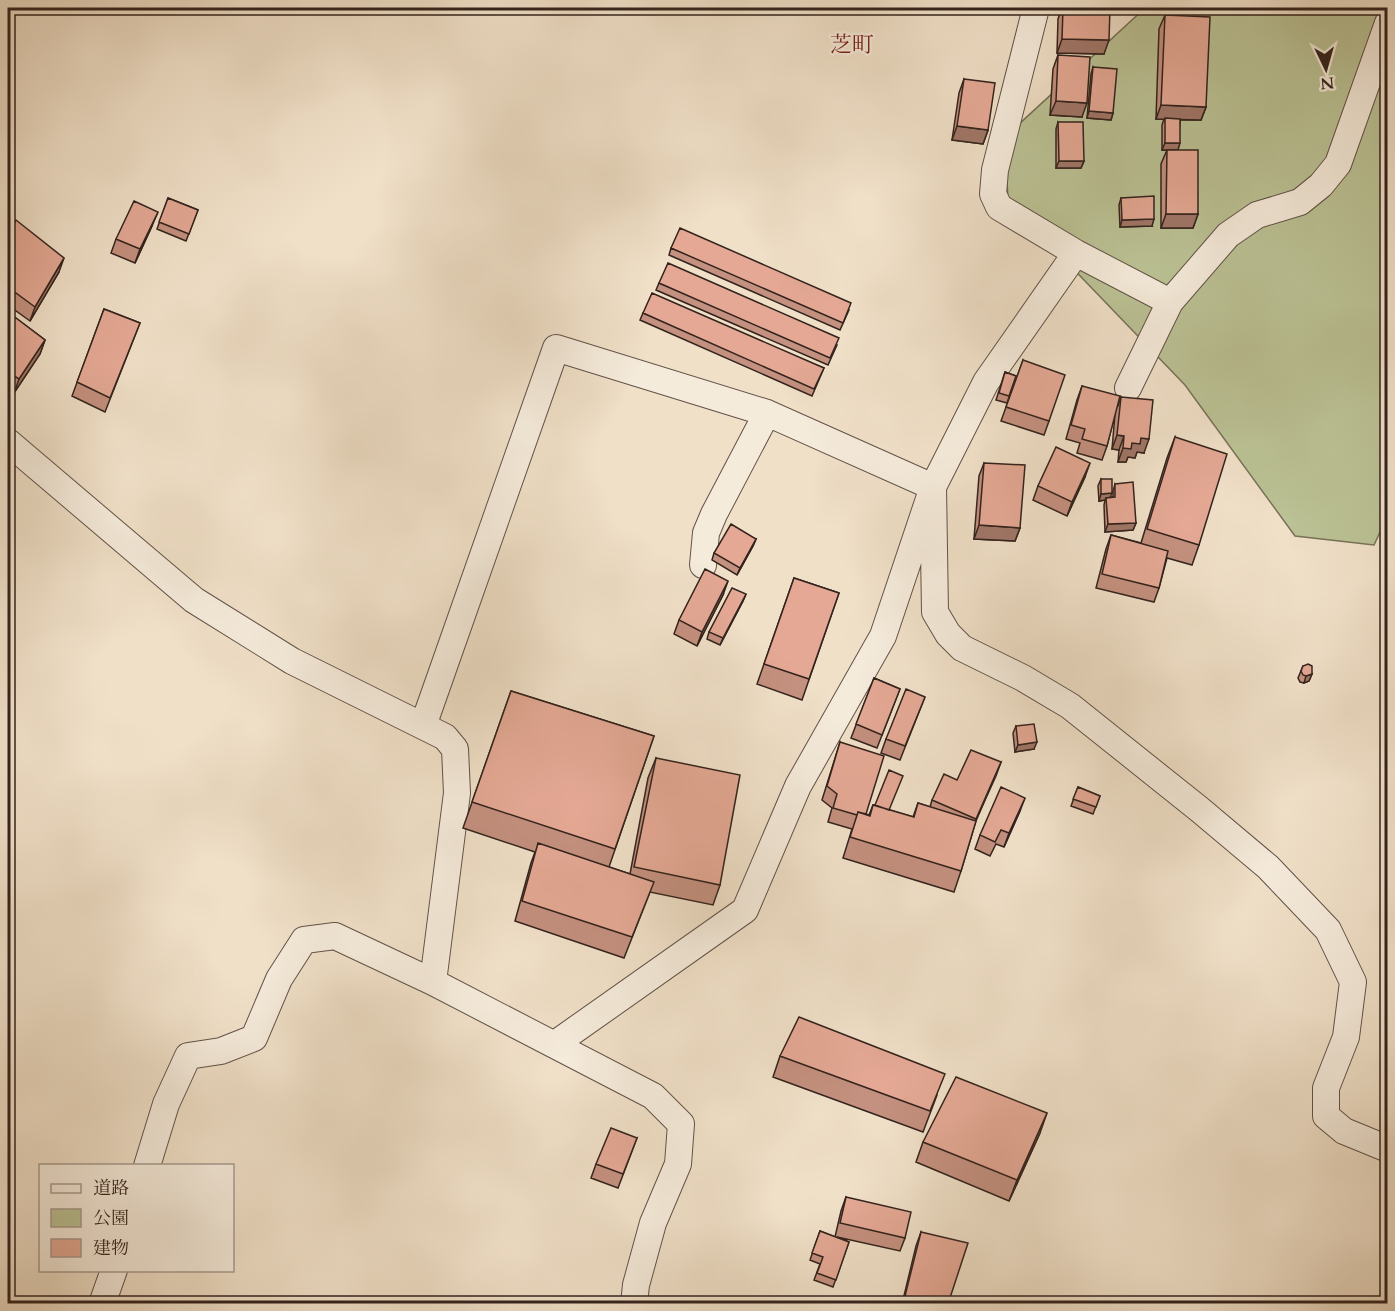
<svg xmlns="http://www.w3.org/2000/svg" width="1395" height="1311" font-family="Cardo,'Noto Serif JP',serif">
<style>
.green{fill:#bbc295;stroke:#777259;stroke-width:1.5}
.lines{fill:none;stroke-linecap:round;stroke-linejoin:round}
.street-casing{stroke:#625248;stroke-width:28}
.street{stroke:#f5ebdb;stroke-width:26}
.wall{fill:#c4907f;stroke:#33231d;stroke-width:1.5}
.shaded-wall{fill:#a07668;stroke:#33231d;stroke-width:1.5}
.building{fill:#e4a894;stroke:#33231d;stroke-width:1.5}
.labels{text-anchor:middle;stroke-width:4.5;stroke-linejoin:round;paint-order:stroke}
.neighbourhood-label{font-size:22px;fill:#7a1f14;stroke:#f5ebdb}
</style>
<rect width="100%" height="100%" fill="#f0e0c8"/>
<filter id="stains"><feTurbulence type="fractalNoise" baseFrequency=".00333" numOctaves="4"/><feColorMatrix values="0 0 0 0 .2 0 0 0 0 .09 0 0 0 0 .02 0 0 0 .5 -.17"/></filter>
<radialGradient id="worn" r=".72"><stop offset=".6" stop-color="#630" stop-opacity="0"/><stop offset="1" stop-color="#630" stop-opacity=".3"/></radialGradient>
<path class="green" d="M1145,8H1387L1388,515L1374,545L1295,536L1185,385L1008,201L1005,137Z"/>
<g class="lines">
<g class="street-casing">
<path id="street" d="M1036,8L995,170L993,194L999,207L1076,253L1170,302
M1128,388L1170,302L1228,235L1257,215L1300,202L1321,185L1338,164L1388,23
M8,442L194,600L292,661L445,737L455,749L457,793L433,982
M703,565L706,533L714,514L767,413
M423,726L556,348L767,413L933,487L935,612L948,634L962,648L1023,678L1070,706L1199,809L1268,867L1328,930L1353,982L1346,1037L1326,1088V1116L1344,1131L1388,1149
M555,1044L745,910L798,786L883,636L933,487L986,382L1076,253
M147,1166L166,1104L188,1056L221,1051L254,1038L279,979L304,940L335,936L433,982L653,1096L681,1124L678,1164L653,1223L636,1285L634,1304
M102,1304L114,1270"/>
</g>
<use href="#street" class="street"/>
</g>
<path class="wall" d="M1062,8H1110L1104,54L1057,53L1058,19Z
M1165,15L1206,107L1201,120H1180L1178,150L1198,214L1193,228H1161V164L1167,150H1168H1162V125L1164,119H1156L1159,29Z
M1058,55L1082,117L1050,115L1053,69Z
M1093,67L1113,113L1111,120L1087,118L1091,74Z
M964,79L988,130L983,144L952,140L959,93Z
M1058,122L1084,161L1081,168H1056V129Z
M168,198L198,210L186,241L157,229Z
M1121,198L1152,226L1120,227L1119,205Z
M152,226L135,263L111,253L116,239Z
M8,237L59,272L30,321L8,305Z
M671,248L849,310L840,330L669,255Z
M659,283L837,345L828,365L656,290Z
M104,309L140,323L105,412L72,396Z
M8,312L45,340L40,354L14,393L8,389Z
M643,313L824,368L812,396L640,320Z
M1023,360L1049,421L1044,435L1001,421Z
M1005,372L1016,376L1007,403L996,400Z
M1082,386L1118,406L1121,397L1144,453L1137,452L1135,458L1128,457L1126,462H1118L1119,450L1112,449L1115,414L1107,446L1102,460L1077,453L1080,443L1066,439L1077,400Z
M1175,437L1199,545L1192,565L1167,558L1159,588L1154,602L1096,588L1106,549L1111,535L1141,543L1167,458Z
M984,463L1020,528L1015,541L974,539L979,476Z
M1085,477L1067,516L1033,500L1038,486Z
M1101,479L1110,497H1113V491L1115,484L1136,523L1133,530L1105,532L1104,505L1105,500L1099,501L1098,486Z
M756,539L753,546L737,575L712,560L714,553Z
M794,578L839,593L802,700L757,684Z
M746,594L743,601L720,645L707,639L709,632Z
M723,595L697,646L674,634L679,620Z
M1303,666L1312,674L1309,681L1304,683L1300,682L1298,678Z
M874,678L900,689L877,748L851,738Z
M511,691L654,736L609,867L630,874L648,778L656,758L720,885L713,905L650,892L624,958L515,921L531,863L535,852L463,828Z
M925,697L900,760L881,753L886,739Z
M1016,726L1034,749L1015,752L1013,733Z
M840,742L866,814L869,815L873,805L913,817L918,803L930,807L932,800L957,780L1001,762L976,821L961,871L954,892L843,858L852,829L828,822L832,808L822,800Z
M1078,787L1100,796L1093,814L1071,806Z
M1020,811L1004,847L996,844L990,856L975,849L980,835Z
M780,1056L937,1095L923,1132L773,1077Z
M1040,1133L1009,1201L916,1162L923,1142Z
M637,1138L618,1188L591,1178L596,1164Z
M846,1197L905,1238L900,1251L837,1237L849,1242L833,1287L814,1280L820,1264L810,1260L820,1231L835,1237L841,1211Z
M921,1232L948,1304H902L916,1246Z"/>
<path class="shaded-wall" d="M1062,39L1109,40L1104,54L1057,53Z
M1056,101L1087,103L1082,117L1050,115Z
M1161,105L1206,107L1201,120L1156,119Z
M1089,111L1113,113L1111,120L1087,118Z
M957,126L988,130L983,144L952,140Z
M1165,143H1180L1178,150H1162Z
M1059,161H1084L1081,168H1056Z
M158,212L152,226L135,263L140,249Z
M1166,214H1198L1193,228H1161Z
M1154,219L1152,226L1120,227L1122,220Z
M64,258L59,272L30,321L35,307Z
M45,340L40,354L14,393L19,379Z
M1117,435L1124,436L1119,450L1112,449Z
M1141,438L1149,439L1144,453L1137,452L1135,458L1128,457L1126,462H1118L1123,448Z
M1090,463L1085,477L1067,516L1072,502Z
M1112,493L1109,500L1106,498L1105,500L1099,501L1101,494Z
M1136,523L1133,530L1105,532L1108,524Z
M979,525L1020,528L1015,541L974,539Z
M756,539L753,546L737,575L740,568Z
M728,581L723,595L697,646L702,632Z
M746,594L743,601L720,645L723,638Z
M1312,674L1309,681L1304,683L1306,676Z
M1037,742L1034,749L1015,752L1018,745Z
M1001,762L996,776L970,833L976,819Z
M1025,798L1020,811L1004,847L1009,833Z
M1047,1113L1040,1133L1009,1201L1017,1180Z"/>
<path class="building" d="M1063,8H1110L1109,40L1062,39Z
M1165,15L1210,17L1206,107L1161,105Z
M1058,55L1090,57L1087,103L1056,101Z
M1093,67L1117,69L1113,113L1089,111Z
M964,79L995,83L988,130L957,126Z
M1165,118L1180,119V143H1165Z
M1058,122H1083L1084,161H1059Z
M1167,150H1198V214H1166Z
M1154,196V219L1122,220L1121,198Z
M168,198L198,210L189,234L159,222Z
M134,201L158,212L140,249L116,239Z
M16,220L64,258L35,307L8,287V237Z
M680,228L851,303L843,323L671,248Z
M668,263L839,338L830,358L659,283Z
M652,293L824,368L814,389L643,313Z
M104,309L140,323L110,398L77,382Z
M8,312L45,340L19,379L8,372Z
M1023,360L1065,375L1049,421L1006,407Z
M1005,372L1016,376L1009,396L999,393Z
M1082,386L1120,396L1107,446L1082,439L1085,429L1071,425Z
M1121,397L1153,400L1149,439L1141,438L1140,444L1132,443L1131,449L1123,448L1124,436L1117,435Z
M1175,437L1227,454L1199,545L1147,529Z
M1056,447L1090,463L1072,502L1038,486Z
M984,463L1025,465L1020,528L979,525Z
M1101,479H1112V493L1101,494Z
M1133,482L1136,523L1108,524L1106,498L1115,497V484Z
M731,524L756,539L740,568L714,553Z
M1111,535L1168,551L1159,588L1102,574Z
M705,569L728,581L702,632L679,620Z
M794,578L839,593L809,679L764,664Z
M732,588L746,594L723,638L709,632Z
M1308,664L1312,666V674L1306,676L1303,675L1301,671L1303,666Z
M874,678L900,689L882,735L856,724Z
M906,689L925,697L905,746L886,739Z
M511,691L654,736L615,849L472,802Z
M1034,724L1037,742L1018,745L1016,726Z
M840,742L884,756L866,814L858,812L857,815L833,808L837,794L827,786Z
M971,750L1001,762L976,819L932,800L944,774L957,780Z
M656,758L740,775L720,885L634,867Z
M889,770L903,776L889,810L875,805Z
M1001,787L1025,798L1009,833L1001,830L995,842L980,835Z
M1078,787L1100,796L1096,807L1073,799Z
M918,803L976,821L961,871L850,837L858,812L870,816L873,805L914,817Z
M538,843L654,882L632,937L522,901Z
M799,1017L945,1074L930,1111L780,1056Z
M956,1077L1047,1113L1017,1180L923,1142Z
M611,1128L637,1138L623,1174L596,1164Z
M846,1197L911,1212L905,1238L840,1223Z
M820,1231L849,1242L836,1280L817,1273L823,1257L812,1253Z
M921,1232L968,1243L948,1304H929L905,1296Z"/>
<g class="labels">
<g class="neighbourhood-label">
<text x="852" y="52">芝町</text>
</g>
</g>
<rect width="1395" height="1311" fill="none" stroke="#f0e0c8" stroke-width="30"/>
<rect x="9" y="9" width="1377" height="1293" fill="none" stroke="#33231d" stroke-width="3"/>
<rect x="15" y="15" width="1365" height="1281" fill="none" stroke="#33231d" stroke-width="1.5"/>
<rect x="39" y="1164" width="195" height="108" fill="#f5ebdb" stroke="#a79b8f" stroke-width="1.5"/>
<rect x="51" y="1184" width="30" height="9" fill="#f5ebdb" stroke="#a79b8f" stroke-width="1.5"/>
<text x="93" y="1194" font-size="18" fill="#33231d">道路</text>
<rect x="51" y="1209" width="30" height="18" fill="#bbc295" stroke="#a79b8f" stroke-width="1.5"/>
<text x="93" y="1224" font-size="18" fill="#33231d">公園</text>
<rect x="51" y="1239" width="30" height="18" fill="#e4a894" stroke="#a79b8f" stroke-width="1.5"/>
<text x="93" y="1254" font-size="18" fill="#33231d">建物</text>
<g transform="translate(1326 69) rotate(175)" stroke="#f5ebdb" stroke-width="4.5" paint-order="stroke">
<path d="M0-4.5L10 22L0 15L-10 22Z" fill="#33231d"/>
<text y="-9" font-size="16" font-weight="bold" text-anchor="middle" fill="#33231d">N</text>
</g>
<rect width="100%" height="100%" filter="url(#stains)"/>
<rect width="100%" height="100%" fill="url(#worn)"/>
</svg>
